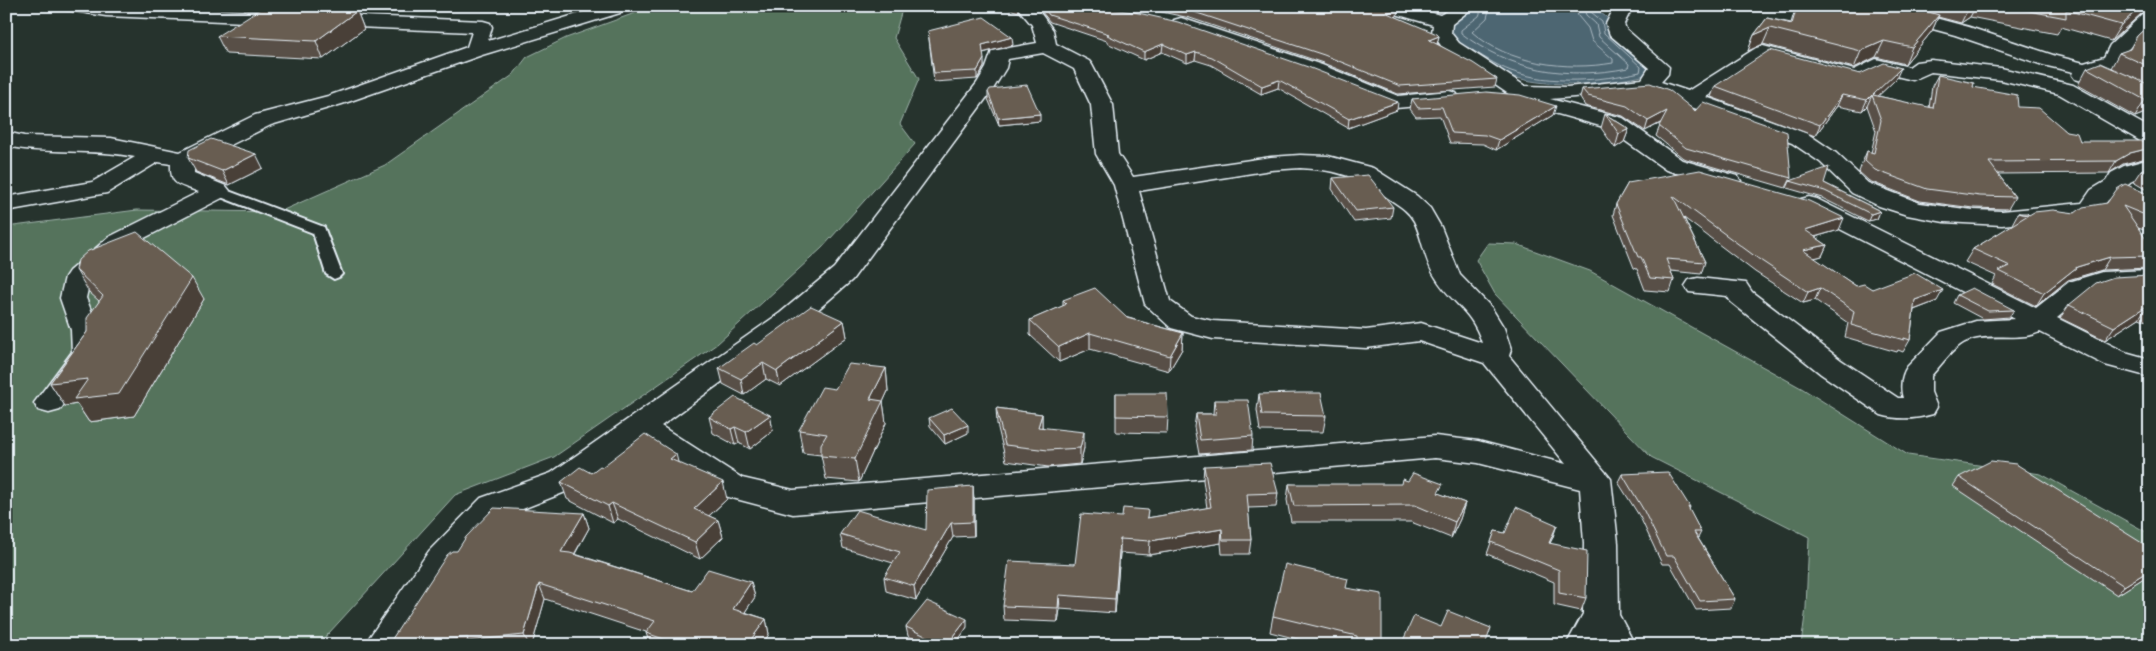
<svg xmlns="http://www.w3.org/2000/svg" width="2156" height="651" font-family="Caveat,sans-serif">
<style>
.green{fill:#55735c;stroke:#9eb2aa}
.water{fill:#4e6672;stroke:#8c9ea8}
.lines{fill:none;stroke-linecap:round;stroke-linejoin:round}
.shore{stroke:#aab9c2;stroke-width:1}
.service-casing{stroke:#e8f1f8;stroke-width:4}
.minor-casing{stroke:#e8f1f8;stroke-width:3}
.service{fill:#26332d;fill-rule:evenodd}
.minor{fill:#26332d;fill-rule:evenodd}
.wall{fill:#595046;stroke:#e8f1f8}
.shaded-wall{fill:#484139;stroke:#e8f1f8}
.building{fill:#675d51;stroke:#e8f1f8}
</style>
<rect width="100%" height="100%" fill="#26332d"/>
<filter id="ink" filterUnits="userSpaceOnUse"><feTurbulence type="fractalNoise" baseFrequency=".02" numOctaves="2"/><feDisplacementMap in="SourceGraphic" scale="10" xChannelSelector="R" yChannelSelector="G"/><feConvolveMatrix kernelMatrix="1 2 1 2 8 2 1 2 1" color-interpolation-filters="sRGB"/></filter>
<g filter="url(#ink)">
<path class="green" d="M640,6H903L894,38L919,79L900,124L915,144L822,248L717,344L554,457L455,495L318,645H6V227L137,210L279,212L385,165L513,75L527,57L566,38L635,13Z
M1488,243L1516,244L1590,271L1803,389L1908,455L2041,474L2150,534V645H1801L1806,608L1809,537L1651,457L1495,294L1476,260Z"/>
<path class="water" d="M1476,6H1592L1610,20L1608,30L1649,68L1642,76C1605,84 1554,88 1517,78C1491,71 1469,52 1448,37L1451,24Z"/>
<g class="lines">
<path class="shore" d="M1483,6L1479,16L1461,30V33C1510,71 1568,80 1628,68L1629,64L1599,37L1596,24L1586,15L1583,6
M1490,6L1487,18L1472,32C1508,64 1567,71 1613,63V59L1592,41L1588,28L1578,16L1576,6
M1467,47C1481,55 1495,65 1511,71C1551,85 1599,81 1640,72L1641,67L1604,33L1602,21L1591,12L1590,6"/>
<g class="service-casing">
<path id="service" d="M218,187L324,227L342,274L339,277L334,279L326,274L313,233L213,194L211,191L213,188Z"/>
</g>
<g class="minor-casing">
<path id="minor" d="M64,6H123L483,21L490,23L492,27L488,41L604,6H622L623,9L620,13L482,55L342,104L271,125L194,163V173L226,186L230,191L226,196L127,247L90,280L86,298L99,330L100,353L60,410L49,413L38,410L34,403L72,352L71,330L60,298L65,277L69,271L109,237L199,192C180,184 170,187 171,164L158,162L107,193L6,211V197L92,182L135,157C92,148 48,155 6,146V132L24,136L111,138L180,152L255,115L328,96L467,47L472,32L106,16L67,10Z
M1016,6H1035L1053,30L1056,44L1089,61L1092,65L1113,105L1118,154L1133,177L1271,157L1300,155L1328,156L1373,168L1417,196L1430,208L1441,227L1460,275L1491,307L1504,328L1511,349L1509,356L1611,479L1618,543L1619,615L1635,645H1566L1583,614L1584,543L1580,489L1478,463L1435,458L793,514L721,495L639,441L573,489L505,516L453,569L402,645H364L429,551L481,498L551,473L780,313L834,268L977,83L986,68L992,51L1037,43L1032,25ZM1043,53L1074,69L1091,105L1096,154L1114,185L1145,304L1171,328L1213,339L1366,348L1419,341L1484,363L1566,464L1478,441L1435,436L793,490L742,478L661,426L800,325L852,280L993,89L1006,68L1008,59ZM1300,168C1338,170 1357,176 1388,198C1398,205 1408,210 1414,221C1423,239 1424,261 1436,278C1452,304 1472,310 1482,343L1421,323L1366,330L1213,321L1191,316L1170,301L1139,191L1271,170Z
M1379,6H1409L1440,15L1451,9L1449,6H1468L1470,10L1452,24L1451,33L1459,43L1525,86L1567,87L1642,79L1649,68L1610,35L1606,24L1615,6H1633L1624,24L1626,29L1669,67L1668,74L1661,82L1688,91L1756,48L1763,46L1854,70L1876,59L1909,67L1916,62L1931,60L2001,68L2073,85L2150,128V144L2142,142L2059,94L2001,80L1931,72L1913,80L1879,72L1856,83L1766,59L1706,97L1808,134L1836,153L1868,183L1920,203L1973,210L2002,211L2082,203L2091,190L2106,181L2111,173L2124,166L2150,159V173L2130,182L2125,190L2108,200L2099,214L2090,216L2002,225L1944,222L1907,215L1879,206L1852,193L1820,162L1792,143L1652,93L1647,91L1550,99L1623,118L1682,160L1737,176L1741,181L1737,186L1729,188L1666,170L1607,128L1512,101L1509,97L1510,95L1445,51L1432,33L1433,25L1382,10Z
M1859,6H1890L1969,27L2056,56L2084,63L2104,57L2110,45L2143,14L2150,13V28L2126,51L2119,65L2104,70L2150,91V106L2090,78L2082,81L2075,79L2072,75L2073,72L2043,65L1955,35L1862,10Z
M1181,18L1322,65L1398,96L1449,91L1456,93L1459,97L1456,101L1449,103L1396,108L1389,106L1308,73L1174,28L1172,24L1174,20Z
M1809,197L1817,199L2036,308L2069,282L2102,272L2150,270V286L2105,288L2087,294L2057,318L2125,352L2150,359V377L2105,365L2040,332C2016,343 1982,329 1960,345C1950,352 1940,366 1931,376V392L1937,407L1933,414C1916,419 1898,420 1881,415L1821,374L1731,302L1727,296L1689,292L1685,286L1689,280L1698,278L1746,283L1752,292L1841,360L1898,398H1903C1900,388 1901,376 1907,367L1941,332L1976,321L2015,319L1801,209L1797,204L1801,199Z"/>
</g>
<use href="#service" class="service"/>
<use href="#minor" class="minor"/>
</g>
<path class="wall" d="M1008,6H1018L1019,12L1009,9Z
M1037,6H1087L1397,110L1348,128L1278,88L1261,94L1211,65L1195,60L1187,63L1162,52L1144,60L1107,43V41L1050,22Z
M1134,6H1392L1397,16L1396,17L1439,36L1437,44L1497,79L1495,87L1398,94L1323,63L1190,18Z
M1796,6H2150L2142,13L2111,41L2061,27L2057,34L1970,17L1961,23L1938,17L1932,31L1905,64L1876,57L1854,68L1763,44L1748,51L1754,35L1767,18L1791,23Z
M357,11L364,29L323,59L226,54L217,36Z
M2150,24V111L2135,117L2078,85L2087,68H2111L2119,53L2129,50L2137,36Z
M928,31L1013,45L983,53L984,67L977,79L934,82Z
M1860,74L1896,79L1878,96L1929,108L1932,86L1938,75L1973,87L2066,131L2080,141L2143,159L2123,164L2109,173L1998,174L2015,197L2008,209L1973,208L1920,201L1869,181L1859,172L1862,163L1867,151L1871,153L1876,131L1867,106L1862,111L1837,106L1815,136L1711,97L1715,86Z
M1582,89L1695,111L1791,178L1786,188L1683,158L1656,136L1661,123L1645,131L1623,116L1585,106L1580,98Z
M988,92L1040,121L999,125L988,99Z
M1412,99L1553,115L1496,150L1483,144L1450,143L1440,116L1416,117L1410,109Z
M1605,114L1629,129L1624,142L1615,148L1601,128Z
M188,158L263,168L229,185L196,172Z
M2150,166V192L2133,182L2141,170Z
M1333,178L1393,207L1391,218L1354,222L1332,189Z
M1790,181L1824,183L1880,211L1877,219L1868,221L1822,198L1787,188Z
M1628,183L1839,230L1815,237L1827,245L1822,256L1814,258L1856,286L1937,301L1914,310L1910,340L1903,352L1898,350L1897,352L1845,337L1848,323L1815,300L1803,303L1755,272L1684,218L1705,262L1701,274L1671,271L1674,280L1670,292L1645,290L1637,269L1634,268L1613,215L1616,204Z
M2150,195V232L2138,228L2150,245V266L2149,268L2102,270L2068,280L2036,306L1992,284L1996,276L1965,262L1973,249L2011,226L2018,213L2029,215L2075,213L2107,203Z
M76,270L204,299L134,416L89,422L77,404L65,406L50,383L87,332L99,301L89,292Z
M2150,275V322L2139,318L2105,340L2060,318L2069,305Z
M1957,295L2014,310L2009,317L1983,319L1953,303Z
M1063,300L1183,333L1182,349L1169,371L1090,349L1059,362L1030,335V320L1063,306Z
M844,321L847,337L780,386L766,379L744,395L723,384L719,368L757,345Z
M886,368L888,391L883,402L886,423L859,482L826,479L821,455L803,453L799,430L835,389Z
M1116,393L1168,417L1167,433L1116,432Z
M1259,394L1326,416L1323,432L1260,431L1257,410Z
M1214,400L1253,436L1252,450L1199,454L1194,427L1196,414H1213Z
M996,408L1042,414V427L1084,448L1080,464L1048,467L1006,461L997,424Z
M770,415L773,431L750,449L739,443L735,445L713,433L709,417Z
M929,418L968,433L945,444L930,426Z
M678,462L727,499L709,516L718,520L723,537L700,559L618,519L613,523L567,499L561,482L591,473L602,467Z
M1204,466L1278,493L1276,507L1248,508L1251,540L1249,554H1222L1221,543L1149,555L1120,553L1115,613L1060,609L1058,622L1004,620L1003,606L1075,564L1122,517L1147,518L1207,508L1203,480Z
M1622,474L1690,507L1689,510L1701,532L1698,538L1735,599L1731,608L1696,610L1670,564H1662L1640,517L1618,482Z
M1959,477L2150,548V574L2117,595L1953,486Z
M1289,484L1440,494L1465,503L1460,519L1451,538L1411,522H1291L1287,500Z
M974,500V536L953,537L916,600L886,591L884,577L893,563L843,548L840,534L926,530Z
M584,513L589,528L575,554L692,591L751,582L755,597L745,612L766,619L769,634L762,645H650L646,633V632L545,599L532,645H392L390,642L457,551Z
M1495,531L1505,533L1553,537L1550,543L1586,598L1581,611L1554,605V582L1487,554Z
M1346,588L1382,645H1321L1270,632L1273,616Z
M906,627H967L955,645H927L908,636Z"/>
<path class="shaded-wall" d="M1970,6H1976L1970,17L1961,23L1969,7Z
M2141,6H2150V12L2142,13L2111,41L2121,25Z
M1398,9L1397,16L1386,21L1387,13Z
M357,11L364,29L323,59L316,41Z
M1939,15L1932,31L1905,64L1912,47Z
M1770,28L1763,44L1748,51L1754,35Z
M1439,36L1437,44L1427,48L1429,40Z
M1012,37L1013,45L982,53V45Z
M1884,41L1876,57L1854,68L1861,51Z
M1163,44L1162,52L1144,60V52Z
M1196,52L1195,60L1187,63V55Z
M984,59V67L977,79V71Z
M1901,68L1896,79L1874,100L1872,95Z
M1279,80L1278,88L1261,94L1262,86Z
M1842,95L1837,106L1815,136L1820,125Z
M1872,95L1867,106L1862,111L1867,100Z
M2150,98V111L2135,117L2145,100Z
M1398,102L1397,110L1348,128L1349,119Z
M1556,106L1553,115L1496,150L1499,140Z
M1667,111L1664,121L1645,131L1648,121Z
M1040,114V121L999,125L998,118Z
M1629,129L1624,142L1615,148L1619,134Z
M2150,148L2143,159L2123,164L2109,173L2116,161L2130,153Z
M256,154L263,168L229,185L222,171Z
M1880,211L1877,219L1868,221L1871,214Z
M1844,218L1839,230L1800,241L1805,230Z
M1827,245L1822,256L1798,262L1803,250Z
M2110,257L2102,270L2068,280L2036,306L2044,293L2077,267Z
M192,278L204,299L134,416L89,422L77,404L65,406L50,383Z
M1820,288L1815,300L1803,303L1808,292Z
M1943,290L1937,301L1908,312L1915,300Z
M2148,305L2139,318L2105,340L2114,327Z
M844,321L847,337L780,386L777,371Z
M1090,333V349L1059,362V347Z
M1183,333L1182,349L1169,371L1170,356Z
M763,363L766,379L744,395L741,379Z
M886,368L888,391L883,402L886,423L859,482L855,459L870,399Z
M1042,414V430L1038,427Z
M770,415L773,431L750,449L746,432Z
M968,425V433L945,444L944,435Z
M735,427L739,443L735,445L731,429Z
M1084,432V448L1080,464V448Z
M676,454L680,470L670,459Z
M723,482L727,499L699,525L694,509Z
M973,486L974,500V536L973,522Z
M612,503L618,519L613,523L608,506Z
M1465,503L1460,519L1451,538L1455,522Z
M584,513L589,528L567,567L561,552Z
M718,520L723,537L700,559L695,542Z
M951,523L953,537L916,600L914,586Z
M1557,525L1553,537L1544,555L1549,543Z
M1222,529L1221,543L1149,555L1150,541Z
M1120,539V553L1115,613V599Z
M2150,570V574L2117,595L2124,586Z
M751,582L755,597L737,624L733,609Z
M539,584L545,599L532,645H529L524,635Z
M1059,595L1060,609L1058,622V608Z
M766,619L769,634L762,645H747Z
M967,619V627L955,645H947Z"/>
<path class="building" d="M1043,6H1087L1134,12L1178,22L1308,67L1398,102L1349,119L1279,80L1262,86L1212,57L1196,52L1187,55L1163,44L1144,52L1107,35L1109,34L1049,15Z
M1170,6H1392L1398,9L1387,13L1437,34L1439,36L1429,40L1473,63L1497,79L1400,86L1324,55L1191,11Z
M1797,6H1908L1939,15L1912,47L1884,41L1861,51L1770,28L1754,35L1767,18L1792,24Z
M2003,6H2141L2121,25L2066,10V18Z
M263,7L357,11L316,41L217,36Z
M984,17L1012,37L982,45L984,59L977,71L934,73L928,31Z
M2150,24V67L2119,53L2130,49L2137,36Z
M1770,50L1860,74L1884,63L1901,68L1873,95L1933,108L1938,75L1974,83L1973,87L2017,95L2018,107L2039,108L2066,131L2077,133L2080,141H2150V148L2130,153L2116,161L1989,162L2015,197L1980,196L1927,189L1875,170L1865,161L1867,151L1874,153L1881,120L1872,95L1867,100L1842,95L1820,125L1715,86Z
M2100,63L2150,85V98L2145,100L2087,68Z
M1650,83L1669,90L1695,111L1703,102L1787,132L1791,178L1686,148L1659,126L1667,111L1648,121L1627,106L1588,96L1582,89Z
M1027,85L1040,114L998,118L988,92L990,89Z
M1486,92L1520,95L1556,106L1499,140L1485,135L1452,133L1442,107L1418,108L1412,99Z
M1605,114L1629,129L1619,134Z
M211,139L256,154L222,171L188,158L189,150Z
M2150,166V175L2141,170Z
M1829,167L1824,183L1880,211L1871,214L1825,191L1790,181Z
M1700,170L1809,201L1844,218L1805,230L1827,245L1803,250L1856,286L1864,284L1872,289L1915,273L1943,290L1915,300L1910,340L1904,338V340L1851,325L1854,311L1820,288L1808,292L1760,260L1673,196L1705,262L1666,259L1674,280L1650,278L1641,257H1638L1616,204L1628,183Z
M1368,175L1393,207L1356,211L1333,178Z
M2125,184L2150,195V217L2123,206L2150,245V256L2110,257L2077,267L2044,293L1999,271L2010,266L1973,249L2028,215L2018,213H2027L2029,215L2034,212L2053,210L2075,213L2083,207L2107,203L2117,189Z
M137,232L192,278L119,394L74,399L88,379L50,383L87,332V318L103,296L76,270L78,260L88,251Z
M2150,275V306L2148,305L2114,327L2069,305L2096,283L2114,277Z
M1095,288L1127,318L1183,333L1170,356L1090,333L1059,347L1030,320L1067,304L1063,300Z
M1972,288L2014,310L1988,311L1957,295Z
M811,306L844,321L777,371L763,363L741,379L719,368L754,343L757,345Z
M849,364L886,368L870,399L883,401L855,459L821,456V444L827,434L799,430L822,387L835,389Z
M1116,393H1167L1168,417L1116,416Z
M1299,393H1321L1326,416L1262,415L1259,394Z
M735,397L770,415L746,432L735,427L731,429L709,417Z
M1214,400H1248L1253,436L1200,440L1196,414H1216Z
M952,408L968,425L944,435L929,418Z
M996,408L1042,414L1038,427L1084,432L1080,448L1048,450L1005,445Z
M645,434L676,454L670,459L723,482L694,509L718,520L695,542L612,503L608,506L561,482L580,467L591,473L600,466L602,467Z
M1991,461L2016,464L2150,548V570L2124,586L1959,477Z
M1270,463L1278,493L1247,494L1251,540H1223L1222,529L1150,541L1120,539L1115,599L1059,595L1058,608L1003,606L1009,561L1075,564L1081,514L1122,517L1123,508L1148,510L1147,518L1211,507L1204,466Z
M1668,472L1690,507H1688L1701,532H1694L1735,599L1700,601L1674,556H1666L1643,509L1622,474Z
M1413,473L1443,484L1438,493L1465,503L1455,522L1415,505L1294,506L1289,484H1401L1402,479L1408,481Z
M973,486V522L951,523L914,586L884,577L900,552L840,534L857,510L926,530L927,490Z
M1516,507L1557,525L1549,543L1587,551L1586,598L1559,593V570L1491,542L1495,531L1505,533Z
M494,508L584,513L561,552L570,553L692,591L708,569L751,582L733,609L766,619L747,645H681L646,633L655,621L539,584L524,635L467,641L468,638L390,642L447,555L452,551H457L466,537Z
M1285,564L1348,579L1346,588L1382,594V645H1357V636L1273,616Z
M927,601L967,619L947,645H945L906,627Z
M1448,611L1491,628L1485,645H1401L1414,616L1441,627Z"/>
</g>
<rect width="2156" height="651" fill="none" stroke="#26332d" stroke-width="25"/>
<rect x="12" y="12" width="2131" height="626" fill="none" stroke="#e8f1f8" stroke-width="2" filter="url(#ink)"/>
</svg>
